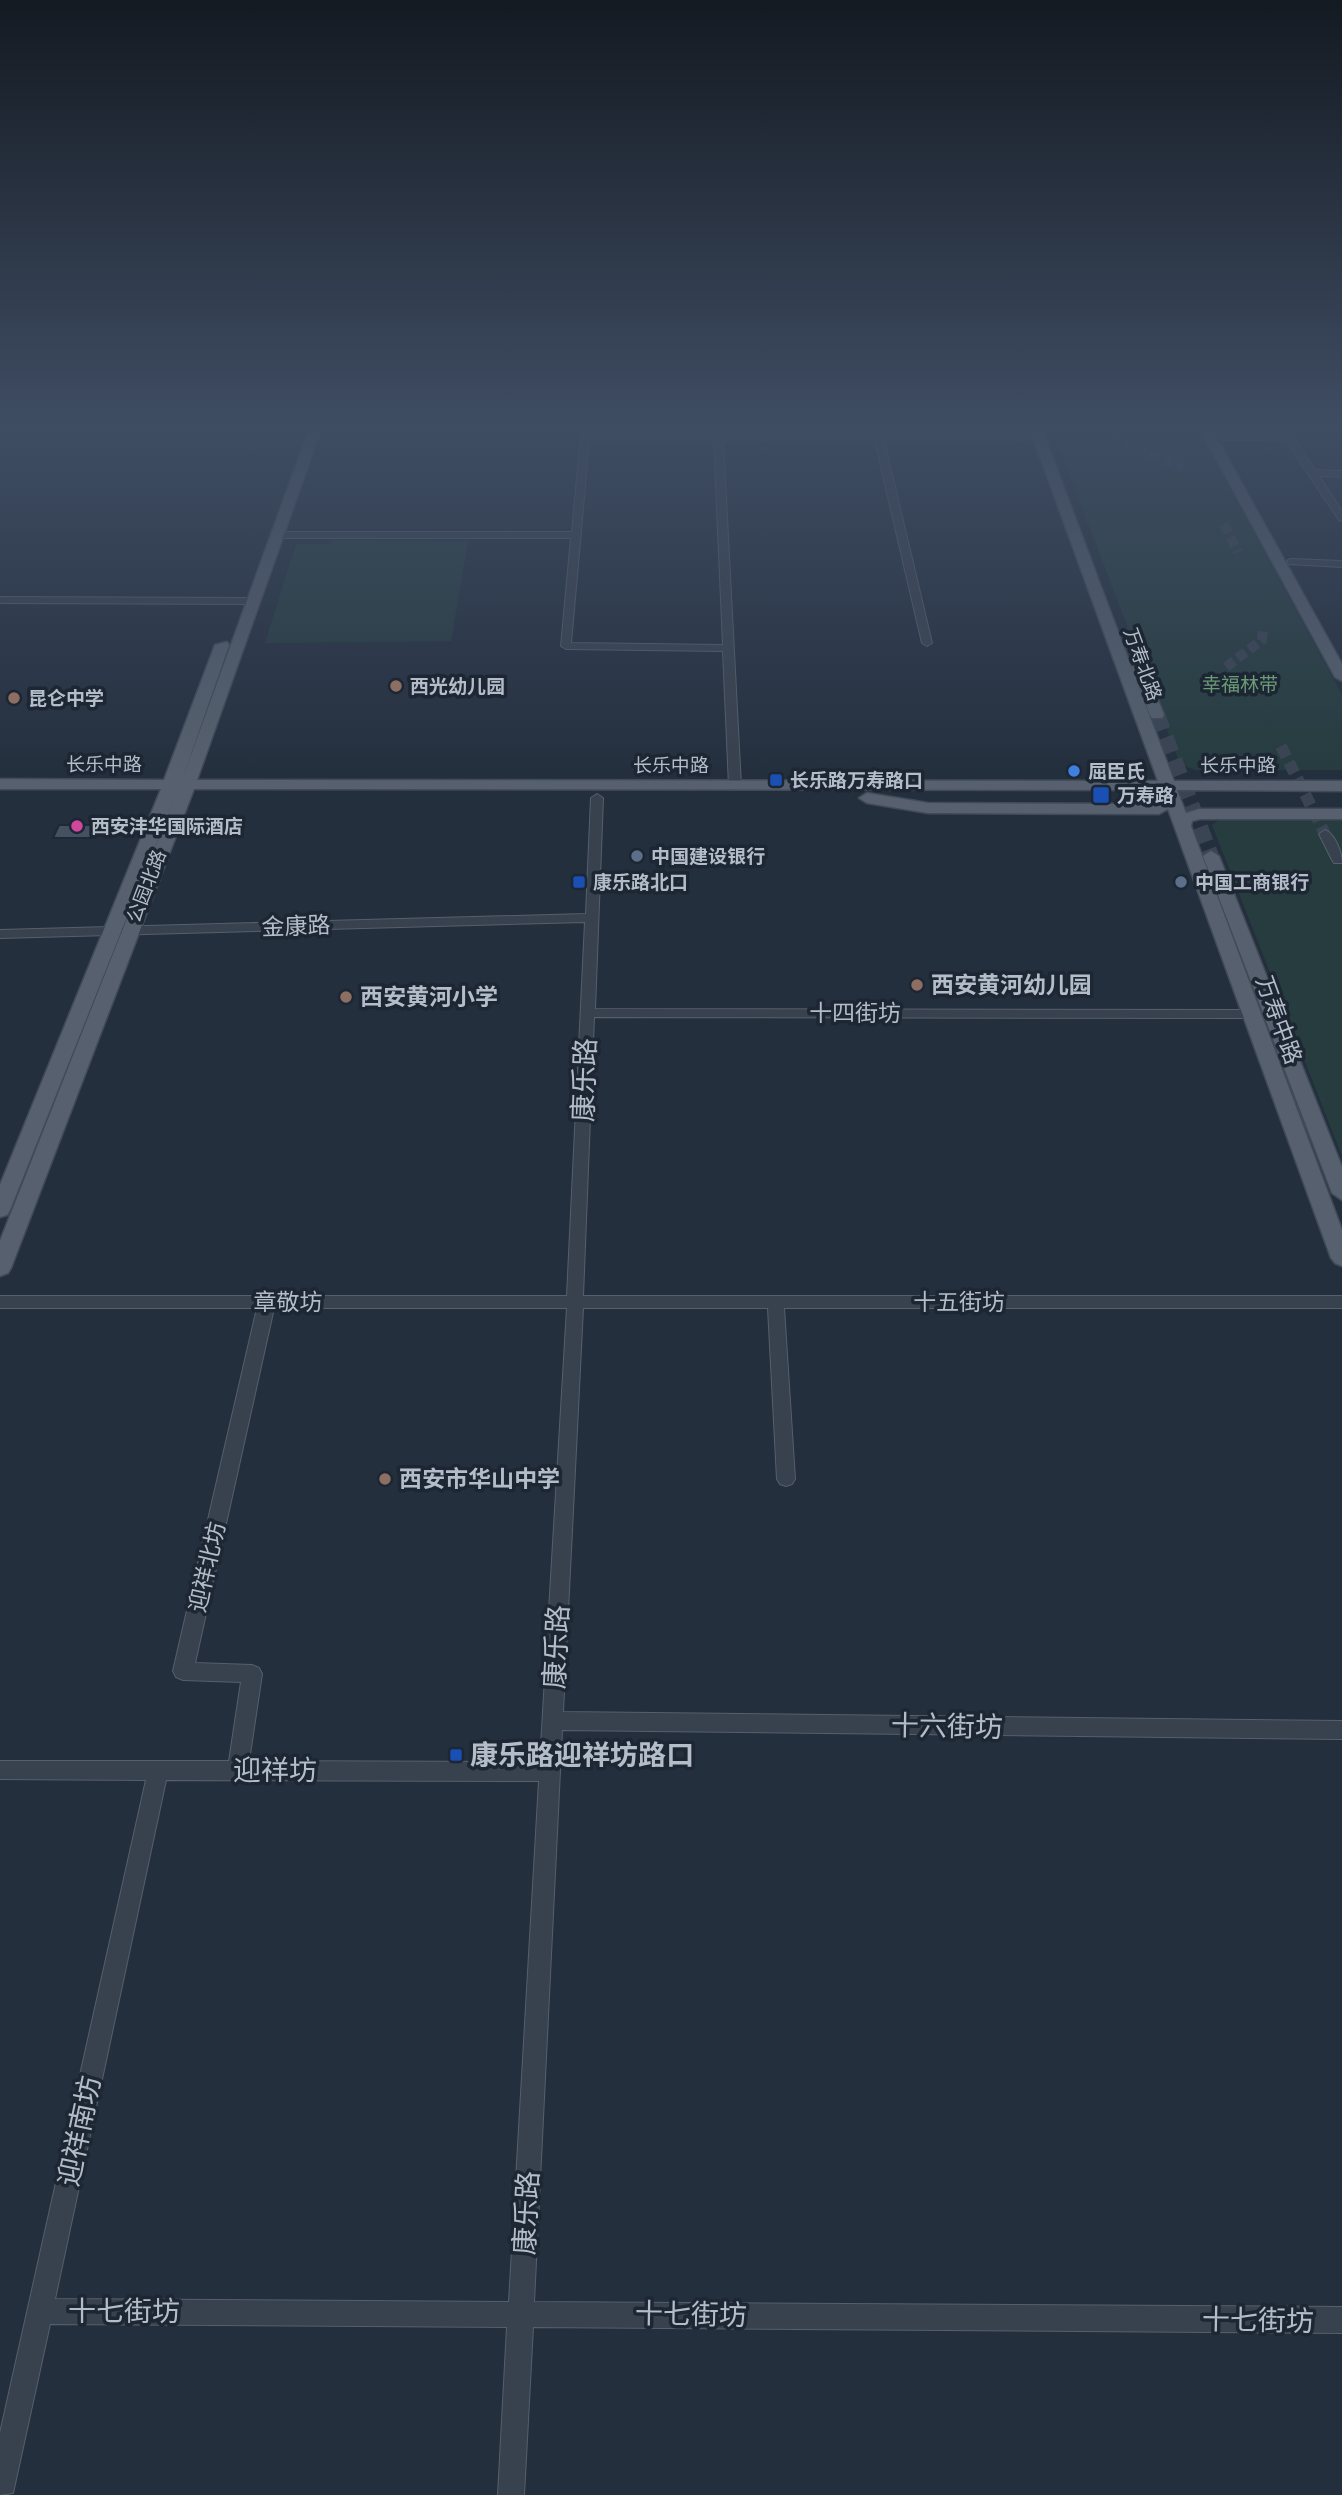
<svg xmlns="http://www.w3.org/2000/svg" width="1342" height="2495" font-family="Barlow,'Noto Sans SC',sans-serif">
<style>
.green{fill:#263c3f}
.building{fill:#455162;stroke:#1f2835;stroke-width:2}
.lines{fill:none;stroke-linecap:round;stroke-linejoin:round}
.minor-tunnel-far1{stroke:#3a4453;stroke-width:10;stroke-dasharray:10 4.5;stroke-linecap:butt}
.minor-tunnel{stroke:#3a4453;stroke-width:12;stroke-dasharray:12 6;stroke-linecap:butt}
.major-tunnel{stroke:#3a4453;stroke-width:16;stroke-dasharray:16 8;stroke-linecap:butt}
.minor-casing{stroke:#565f6c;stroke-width:2}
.major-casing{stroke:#414a57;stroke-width:3}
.minor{fill:#38414e;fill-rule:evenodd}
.major{fill:#56606e;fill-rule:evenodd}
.education-dot{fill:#8d6e63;stroke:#1d2633;stroke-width:2.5}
.shop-dot{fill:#3f7fe0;stroke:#1d2633;stroke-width:2.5}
.transit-dot{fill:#1a4fb4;stroke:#1d2633;stroke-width:2.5}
.hotel-dot{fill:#d1479c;stroke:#1d2633;stroke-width:2.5}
.service-dot{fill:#5c6f8a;stroke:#1d2633;stroke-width:2.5}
.labels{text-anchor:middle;stroke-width:7;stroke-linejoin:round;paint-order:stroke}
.far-street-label{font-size:19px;fill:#b4bcc9;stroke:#1d2633}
.far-park-label{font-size:19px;fill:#6b9a76;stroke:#1d2633}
.far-poi-label{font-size:19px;font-weight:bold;fill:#b4bcc9;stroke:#1d2633;text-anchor:start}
.street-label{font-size:23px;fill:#b4bcc9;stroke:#1d2633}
.poi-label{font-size:23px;font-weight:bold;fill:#b4bcc9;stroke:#1d2633;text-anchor:start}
.near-street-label{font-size:28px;fill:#b4bcc9;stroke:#1d2633}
.near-poi-label{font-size:28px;font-weight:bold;fill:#b4bcc9;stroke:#1d2633;text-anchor:start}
</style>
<rect width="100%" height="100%" fill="#242f3e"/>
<path class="green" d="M1050,424H1195L1342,695V770H1195L1180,764Z
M333,540L468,541L451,641L265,643L296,544H330Z
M1221,818H1342V1156L1212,825Z"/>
<path class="building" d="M59,825H98L93,838H53Z"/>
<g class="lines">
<path class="minor-tunnel-far1" d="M1113,433L1125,443L1183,468
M1224,524L1238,552
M1226,667L1262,640L1263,628"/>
<path class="minor-tunnel" d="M1281,746L1325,834"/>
<path class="major-tunnel" d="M1157,715L1211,856"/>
<g class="minor-casing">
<path id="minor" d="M582,424H590L589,435H714V424H722L723,435H1039L1043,438L1039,441H884L932,643L927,646L922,643L875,441H723L741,786L735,790L729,786L723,651L566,649L561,646L571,538H276L271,535L276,532H572ZM589,441H714L723,645L571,643Z
M1277,424H1342V428H1287L1315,470L1342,471V477L1319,476L1342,511V521L1339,520L1286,441L1221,440L1217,437L1221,434L1283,435Z
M1291,559L1342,561V567L1288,564V560Z
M0,597L252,598L257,601L252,604L0,603Z
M597,794L603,798L595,1009L1250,1010L1257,1014L1250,1018L594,1017L583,1296H1342V1308H784L795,1479L792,1484L786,1486L780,1484L777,1479L768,1308H583L563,1712L1342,1721V1739L562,1730L534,2302L1342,2307V2333L533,2327L524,2495H498L507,2327L50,2324L13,2493L0,2495V2433L146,1780L0,1779V1761H229L241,1682L183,1680L176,1677L173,1671L257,1308H0V1296H567L585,922L0,938V930L586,914L591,798ZM274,1308H567L540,1762L249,1761L262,1674L259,1668L252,1665L195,1663ZM166,1780L539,1781L509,2302L55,2299Z
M1325,830C1335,834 1342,852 1342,863H1334L1332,860L1319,834Z"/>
</g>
<g class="major-casing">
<path id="major" d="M311,424H323L197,780L1158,781L1028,424H1040L1174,781H1342V791L1177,790L1186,813L1199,809H1342V819H1200L1192,821L1191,826L1342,1230V1266L1335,1263L1331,1258L1168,809L1159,814L928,813L867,803L859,798L867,793L928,803L1155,804L1164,797L1162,790L194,789L11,1268L8,1273L0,1276V1241L178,789L10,1210L7,1215L0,1217V1185L161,789H0V779L164,780L215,645L227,642L229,645L182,780Z
M1197,424H1209L1342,664V681L1335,677Z
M1138,663L1145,667L1164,715L1162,718H1152L1150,715L1131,667Z
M1211,851L1219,856L1342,1167V1200L1332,1193L1203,856Z"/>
</g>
<use href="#minor" class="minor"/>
<use href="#major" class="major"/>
</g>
<linearGradient id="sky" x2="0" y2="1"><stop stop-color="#141a22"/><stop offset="0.55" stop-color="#3f4d63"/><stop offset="1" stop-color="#3f4d63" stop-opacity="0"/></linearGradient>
<rect width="1342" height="773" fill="url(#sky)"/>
<g class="education-dot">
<circle cx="396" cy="686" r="7"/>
<circle cx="14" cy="698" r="7"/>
<circle cx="917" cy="985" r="7"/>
<circle cx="346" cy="997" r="7"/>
<circle cx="385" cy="1479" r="7"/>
</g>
<circle class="shop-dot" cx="1074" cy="771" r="7"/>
<g class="transit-dot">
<rect x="769" y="773" width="14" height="14" rx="3.5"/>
<rect x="1092" y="786" width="18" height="18" rx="3.5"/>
<rect x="572" y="875" width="14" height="14" rx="3.5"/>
<rect x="449" y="1748" width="14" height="14" rx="3.5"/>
</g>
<circle class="hotel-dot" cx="77" cy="826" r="7"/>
<g class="service-dot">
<circle cx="637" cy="856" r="7"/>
<circle cx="1181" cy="882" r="7"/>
</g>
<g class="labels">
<g class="far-street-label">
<text transform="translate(1143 664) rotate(70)" y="7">万寿北路</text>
<text x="104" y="771">长乐中路</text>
<text x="671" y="772">长乐中路</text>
<text x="1238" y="772">长乐中路</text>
<text transform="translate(146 886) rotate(-69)" y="7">公园北路</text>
</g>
<g class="far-park-label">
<text x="1240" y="691">幸福林带</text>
</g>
<g class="far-poi-label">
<text x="410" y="693">西光幼儿园</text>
<text x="28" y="705">昆仑中学</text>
<text x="1088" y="778">屈臣氏</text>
<text x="790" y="787">长乐路万寿路口</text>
<text x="1117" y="802">万寿路</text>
<text x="91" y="833">西安沣华国际酒店</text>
<text x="651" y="863">中国建设银行</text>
<text x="593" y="889">康乐路北口</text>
<text x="1195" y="889">中国工商银行</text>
</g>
<g class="street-label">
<text transform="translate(296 926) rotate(-2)" y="8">金康路</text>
<text x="855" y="1021">十四街坊</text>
<text transform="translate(1279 1020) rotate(70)" y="8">万寿中路</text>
<text x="288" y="1310">章敬坊</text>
<text x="959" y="1310">十五街坊</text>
<text transform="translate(207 1567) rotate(-77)" y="8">迎祥北坊</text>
</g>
<g class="poi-label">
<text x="931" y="993">西安黄河幼儿园</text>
<text x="360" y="1005">西安黄河小学</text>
<text x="399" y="1487">西安市华山中学</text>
</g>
<g class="near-street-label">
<text transform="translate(584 1080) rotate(-88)" y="10">康乐路</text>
<text transform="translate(556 1647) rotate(-87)" y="10">康乐路</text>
<text transform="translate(947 1726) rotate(1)" y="10">十六街坊</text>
<text x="275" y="1780">迎祥坊</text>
<text transform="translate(79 2131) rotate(-78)" y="10">迎祥南坊</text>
<text transform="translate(526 2213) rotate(-87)" y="10">康乐路</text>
<text x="124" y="2321">十七街坊</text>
<text transform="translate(691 2314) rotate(1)" y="10">十七街坊</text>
<text transform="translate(1258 2320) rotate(1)" y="10">十七街坊</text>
</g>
<g class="near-poi-label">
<text x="470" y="1765">康乐路迎祥坊路口</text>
</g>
</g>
</svg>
